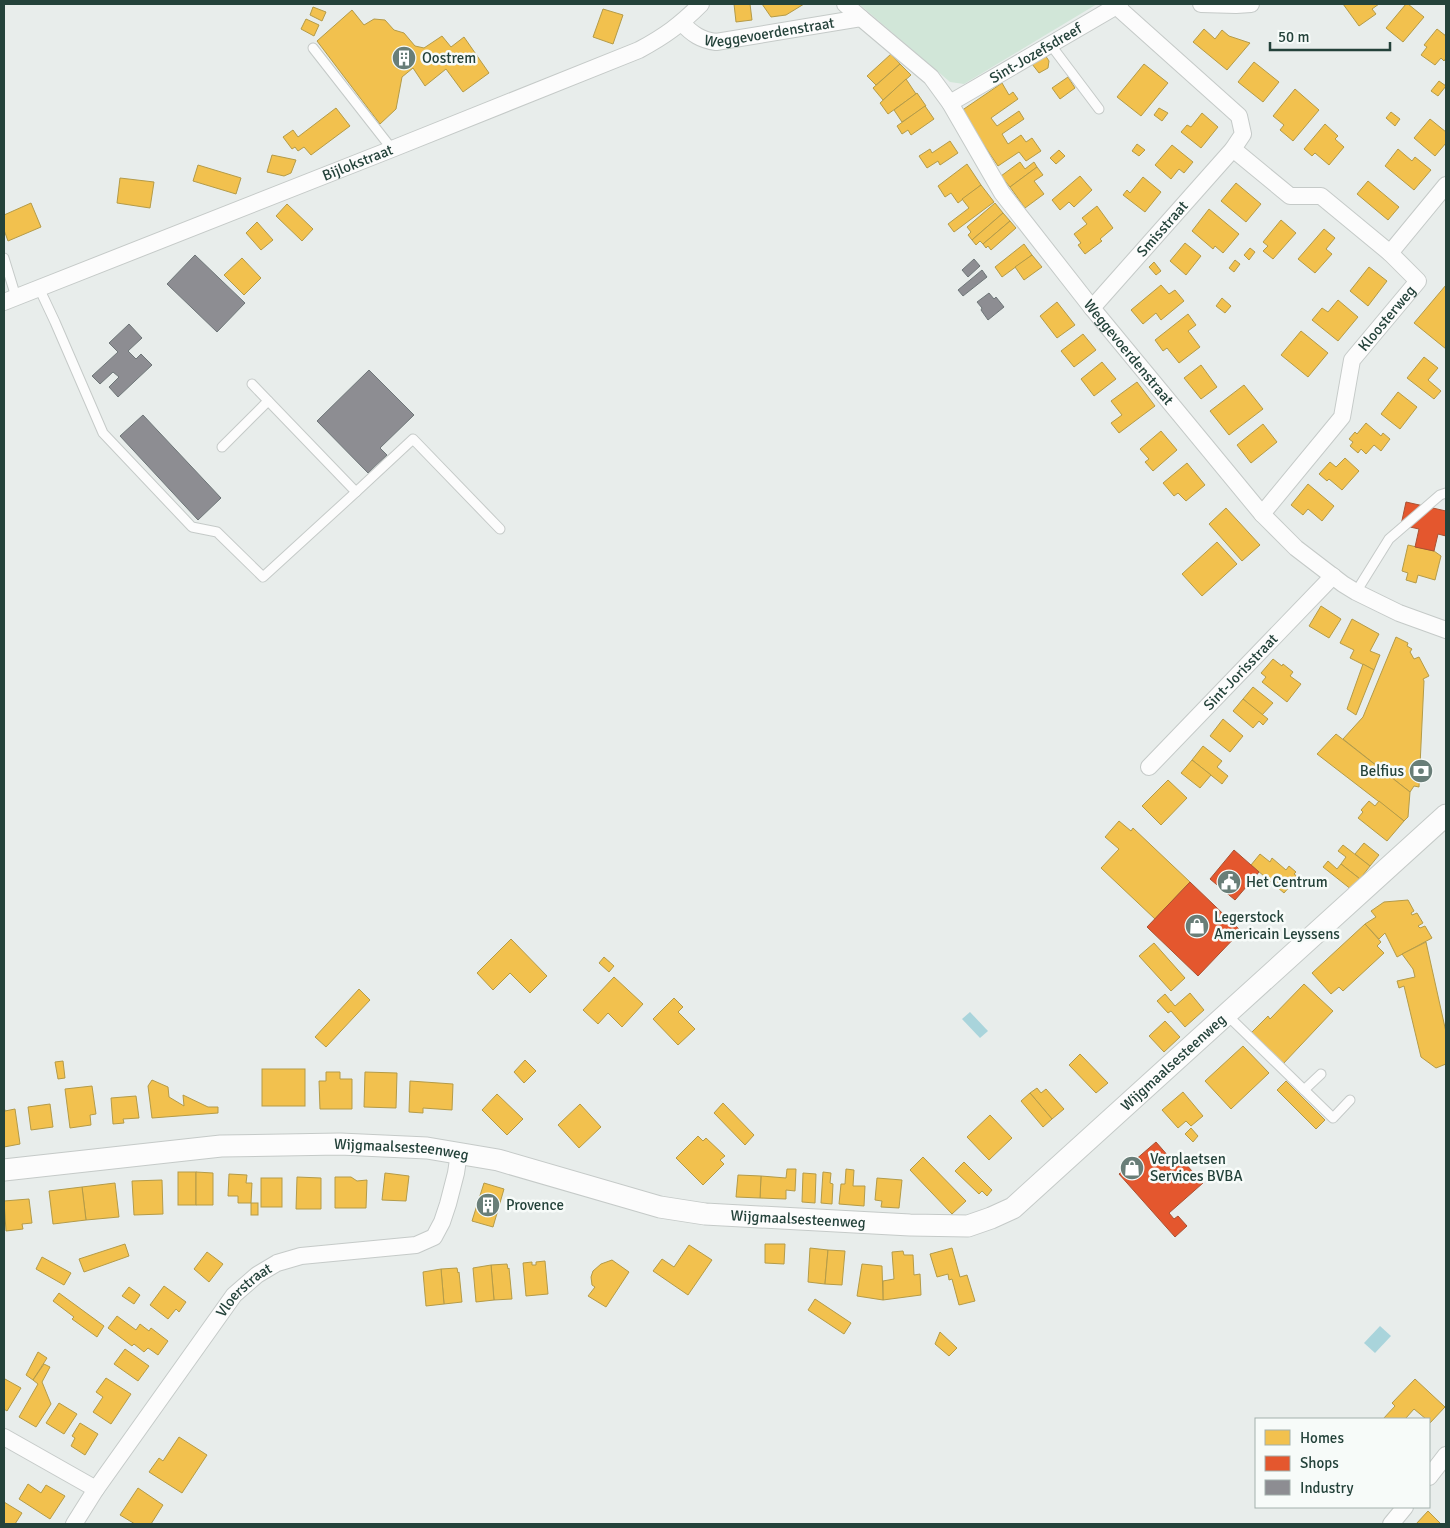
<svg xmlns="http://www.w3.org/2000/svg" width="1450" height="1528" font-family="Signika,sans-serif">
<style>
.green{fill:#d1e6d8}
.water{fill:#a9d4db}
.homes{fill:#f2c14e;stroke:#b49b48}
.shops{fill:#e4572e;stroke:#aa5132}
.industry{fill:#8d8d92;stroke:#6e7678}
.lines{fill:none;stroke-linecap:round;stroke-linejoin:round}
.service-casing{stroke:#c5cac8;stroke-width:11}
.minor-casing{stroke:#c5cac8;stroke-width:18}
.tertiary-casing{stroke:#c5cac8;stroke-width:23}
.service{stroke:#fcfcfc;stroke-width:9}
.minor{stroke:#fcfcfc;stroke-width:16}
.tertiary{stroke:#fcfcfc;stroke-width:21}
.labels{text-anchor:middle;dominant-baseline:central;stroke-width:5;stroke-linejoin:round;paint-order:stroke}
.street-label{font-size:15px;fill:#24423a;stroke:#f7fbf9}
.poi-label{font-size:15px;fill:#24423a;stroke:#f7fbf9;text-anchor:start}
</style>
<rect width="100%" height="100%" fill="#e8edeb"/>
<polygon class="green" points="859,4 1097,4 964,84 950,82"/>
<g class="water">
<polygon points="970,1012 988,1031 980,1038 962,1019"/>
<polygon points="1380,1326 1391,1336 1375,1353 1364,1343"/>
</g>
<g class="homes">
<polygon points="734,4 750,4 752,20 736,22"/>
<polygon points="762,4 804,4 786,15 771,17"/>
<polygon points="1343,4 1379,4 1372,9 1376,14 1359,26"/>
<polygon points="1406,4 1408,4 1424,17 1403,42 1386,28"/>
<polygon points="313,7 326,12 322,21 310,15"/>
<polygon points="603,9 623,15 613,44 593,37"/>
<polygon points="352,10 364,25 374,19 385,20 394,30 404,33 415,46 424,48 442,36 451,47 464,37 489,73 463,92 446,69 425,86 413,68 402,77 396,109 380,124 317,41"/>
<polygon points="306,19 319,25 314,36 301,29"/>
<polygon points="1204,29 1215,39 1222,30 1229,36 1250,43 1227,70 1193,42"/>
<polygon points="1437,29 1446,36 1446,58 1444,61 1441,58 1435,65 1421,55 1427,47 1424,45"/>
<polygon points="891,54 900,64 876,85 867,76"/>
<polygon points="1045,55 1049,61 1048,68 1039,73 1032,64"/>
<polygon points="1254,62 1279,82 1263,102 1238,82"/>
<polygon points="900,64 911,75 883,100 873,88"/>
<polygon points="1144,64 1168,83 1141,116 1117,97"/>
<polygon points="1068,77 1075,88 1060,99 1052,88"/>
<polygon points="906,79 916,94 888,114 880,103"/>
<polygon points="1439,81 1446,86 1438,96 1431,91"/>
<polygon points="1002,83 1009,95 1013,92 1018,99 991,118 997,126 1019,111 1024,119 1002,134 1008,144 1021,135 1026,142 1032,138 1041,151 1026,161 1019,152 998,166 961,111"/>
<polygon points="1295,89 1319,110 1293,141 1280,130 1284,125 1273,116"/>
<polygon points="917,93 926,106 902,122 894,110"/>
<polygon points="925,106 934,119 911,135 908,130 902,134 897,126"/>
<polygon points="336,108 350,126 311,155 304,147 298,151 295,147 292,149 283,137 293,130 298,137"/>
<polygon points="1159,108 1168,113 1162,121 1154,115"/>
<polygon points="1391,112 1400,119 1395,126 1386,118"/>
<polygon points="1202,113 1218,127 1201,148 1181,132 1187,125 1191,127"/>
<polygon points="1430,119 1446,132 1446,143 1435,156 1414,138"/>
<polygon points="1325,124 1338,136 1335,139 1344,147 1329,165 1315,153 1312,156 1304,149"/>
<polygon points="950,141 958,153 940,165 938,161 927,168 919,156 930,149 932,153"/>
<polygon points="1137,144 1145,150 1139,156 1132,151"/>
<polygon points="1172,145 1193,162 1184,173 1179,169 1171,179 1155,165"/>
<polygon points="1398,149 1412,161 1415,157 1431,170 1414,190 1385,166"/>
<polygon points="1059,150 1065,156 1056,164 1050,158"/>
<polygon points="272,155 296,160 291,173 284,176 267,172"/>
<polygon points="1020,162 1025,169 1034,162 1037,167 1010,187 1001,176"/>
<polygon points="967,164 981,185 958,203 951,193 945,197 938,186"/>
<polygon points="198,165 241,178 236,194 193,181"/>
<polygon points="1037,167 1043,175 1034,181 1044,194 1025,208 1010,187"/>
<polygon points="1080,176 1092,190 1074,207 1069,202 1060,210 1052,200"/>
<polygon points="1143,177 1161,192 1145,212 1123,195 1127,190 1130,193"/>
<polygon points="120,178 154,182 150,208 117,203"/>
<polygon points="1368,181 1399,207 1388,220 1357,194"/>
<polygon points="1236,183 1261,204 1246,222 1221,201"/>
<polygon points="981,185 994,202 954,232 948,224 969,208 962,199"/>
<polygon points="31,203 41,227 8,241 4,230 4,215"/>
<polygon points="995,203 1003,213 972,240 968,235 971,232 967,227"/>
<polygon points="287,204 313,229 302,241 276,216"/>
<polygon points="1097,206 1113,228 1100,239 1102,241 1085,254 1078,245 1081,243 1074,234 1087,224 1082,218"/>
<polygon points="1209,209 1239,234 1223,253 1215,246 1213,249 1192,231"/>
<polygon points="1003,213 1010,221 983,244 980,241 976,245 972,240"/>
<polygon points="1281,220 1296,233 1273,259 1263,251 1268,246 1263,242"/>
<polygon points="1010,221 1016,228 991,250 988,246 986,248 983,244"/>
<polygon points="257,222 273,240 261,250 246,233"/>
<polygon points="1324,229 1335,238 1326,249 1332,254 1315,273 1298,259"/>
<polygon points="1185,243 1201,256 1186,275 1170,261"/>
<polygon points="1024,244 1032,255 1002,277 995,267"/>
<polygon points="1250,248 1255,252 1249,260 1244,255"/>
<polygon points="1032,255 1042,267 1024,280 1015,267"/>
<polygon points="242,258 261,278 244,295 224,275"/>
<polygon points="1235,260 1240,264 1234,272 1229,268"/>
<polygon points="1154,262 1161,271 1156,275 1149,267"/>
<polygon points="1369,267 1387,281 1368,306 1350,291"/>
<polygon points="1161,285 1169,294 1175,290 1184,301 1161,320 1156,313 1143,324 1131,310"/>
<polygon points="1446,285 1446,349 1414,323"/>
<polygon points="1222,298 1231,306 1225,313 1216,306"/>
<polygon points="1338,300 1358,317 1338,341 1312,320 1322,308 1328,312"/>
<polygon points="1057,302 1075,325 1057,338 1040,316"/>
<polygon points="1188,314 1196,325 1188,331 1200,347 1179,363 1167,348 1163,351 1155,340"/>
<polygon points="1301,331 1328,353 1308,377 1281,355"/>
<polygon points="1083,334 1096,350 1074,367 1061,351"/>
<polygon points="1424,357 1438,368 1428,380 1441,391 1434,399 1407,378"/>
<polygon points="1102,362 1116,379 1094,396 1081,379"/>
<polygon points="1201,365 1217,387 1201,399 1184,378"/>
<polygon points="1137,382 1155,406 1119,433 1111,423 1122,415 1111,401"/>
<polygon points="1244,385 1263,409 1229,435 1210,411"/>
<polygon points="1398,392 1417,407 1400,429 1381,414"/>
<polygon points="1366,423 1381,436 1383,433 1390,439 1381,451 1374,445 1366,454 1361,449 1358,453 1350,446 1353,442 1349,439 1355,432 1357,434"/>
<polygon points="1263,424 1277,442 1251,463 1237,445"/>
<polygon points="1161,431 1177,450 1153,471 1145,462 1149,459 1140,449"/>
<polygon points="1345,458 1359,471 1342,490 1329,479 1327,481 1319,474 1330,462 1336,467"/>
<polygon points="1187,463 1205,485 1186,501 1178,493 1174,496 1163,483"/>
<polygon points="1308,484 1334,506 1322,521 1308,509 1303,515 1291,505"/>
<polygon points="1226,508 1260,545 1242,561 1209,524"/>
<polygon points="1217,542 1237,564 1202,596 1182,574"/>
<polygon points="1408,545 1434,551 1441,556 1435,580 1418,575 1416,583 1406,580 1408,573 1402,571"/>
<polygon points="1321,606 1341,619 1329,638 1309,626"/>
<polygon points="1352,619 1379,634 1370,651 1380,655 1374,670 1350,658 1354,650 1340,643"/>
<polygon points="1396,637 1408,643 1407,646 1412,649 1410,652 1414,659 1419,657 1429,676 1423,679 1424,681 1419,787 1414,786 1410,792 1343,739 1363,717"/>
<polygon points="1273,659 1282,666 1283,664 1293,672 1290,676 1301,684 1287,702 1262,682 1266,677 1261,673"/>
<polygon points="1363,664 1374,670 1356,715 1347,709"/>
<polygon points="1253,687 1273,703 1262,715 1243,699"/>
<polygon points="1243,699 1268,719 1263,725 1259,721 1253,728 1233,711"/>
<polygon points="1223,719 1243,736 1230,752 1210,736"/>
<polygon points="1336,734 1410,792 1408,817 1404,821 1317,754"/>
<polygon points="1203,746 1222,761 1217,767 1228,776 1222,784 1192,760"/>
<polygon points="1192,760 1211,775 1200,788 1181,773"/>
<polygon points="1168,780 1187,798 1161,825 1142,806"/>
<polygon points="1369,801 1375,806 1379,801 1404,821 1387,841 1358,818 1363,812 1361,810"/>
<polygon points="1119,821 1131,831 1133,828 1190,882 1155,919 1101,868 1119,849 1105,837"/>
<polygon points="1364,843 1379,855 1370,866 1355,854"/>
<polygon points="1343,845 1370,866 1360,879 1341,864 1346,857 1338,851"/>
<polygon points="1260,854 1270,862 1272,858 1286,870 1289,866 1296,872 1294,874 1298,877 1284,893 1251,865"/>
<polygon points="1328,861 1337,869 1341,864 1360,879 1352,890 1323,867"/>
<polygon points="1408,900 1414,911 1411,913 1412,915 1417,913 1423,923 1418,926 1420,928 1425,926 1432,938 1397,957 1385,933 1379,939 1365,924 1376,917 1371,911 1384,902"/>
<polygon points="1365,924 1381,942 1377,946 1384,953 1343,991 1339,987 1331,994 1312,973"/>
<polygon points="511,939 547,976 530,993 510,973 493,990 477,973"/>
<polygon points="1426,942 1446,1032 1446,1064 1436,1068 1421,1057 1404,986 1399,988 1397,981 1415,977 1413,969 1402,954"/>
<polygon points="1154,943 1185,978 1171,991 1139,956"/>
<polygon points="604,957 614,966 609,972 599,963"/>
<polygon points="614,977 643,1004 622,1027 608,1013 598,1024 583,1010"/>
<polygon points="1304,984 1333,1011 1283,1064 1251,1033 1268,1016 1270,1019"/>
<polygon points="359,989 370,1000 326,1047 315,1037"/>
<polygon points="1190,993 1204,1010 1185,1027 1171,1011 1168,1013 1157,1001 1165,994 1175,1006"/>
<polygon points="674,998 683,1007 678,1012 695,1029 678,1045 653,1019"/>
<polygon points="1165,1021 1180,1037 1164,1052 1149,1036"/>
<polygon points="1243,1046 1269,1073 1231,1109 1205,1081"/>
<polygon points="1080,1054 1108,1083 1096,1093 1069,1065"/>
<polygon points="525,1060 536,1071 524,1083 514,1072"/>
<polygon points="63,1061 65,1078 58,1079 55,1062"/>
<rect x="262" y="1069" width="43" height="37"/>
<polygon points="326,1072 340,1072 340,1079 352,1079 352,1109 320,1109 319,1081 326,1081"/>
<polygon points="365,1072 397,1073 396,1108 364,1107"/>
<polygon points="152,1080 168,1087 169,1097 184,1106 183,1095 208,1107 218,1107 218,1113 152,1118 148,1086"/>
<polygon points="410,1081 453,1084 452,1110 423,1108 423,1113 409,1112"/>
<polygon points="1286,1081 1325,1120 1316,1129 1277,1090"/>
<polygon points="92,1086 96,1114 90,1115 91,1125 70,1128 65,1089"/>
<polygon points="1037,1088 1041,1093 1046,1089 1064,1109 1052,1119 1030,1093"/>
<polygon points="1183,1092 1203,1116 1191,1126 1186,1121 1178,1128 1162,1110"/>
<polygon points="1030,1093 1052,1119 1043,1127 1021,1101"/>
<polygon points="497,1094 523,1119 507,1135 482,1110"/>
<polygon points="136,1096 139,1118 123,1119 124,1123 113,1124 111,1098"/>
<polygon points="723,1103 754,1135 745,1145 714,1113"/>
<polygon points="50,1104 53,1127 31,1130 28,1107"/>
<polygon points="580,1104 601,1127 579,1148 558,1125"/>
<polygon points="4,1106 5,1111 15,1109 20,1144 4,1147"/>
<polygon points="990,1115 1012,1138 989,1160 967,1137"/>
<polygon points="1191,1128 1198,1136 1193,1142 1185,1134"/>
<polygon points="698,1136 703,1141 706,1138 725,1156 720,1160 724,1164 703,1185 676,1158"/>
<polygon points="923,1157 966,1201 952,1214 910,1170"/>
<polygon points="964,1162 992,1190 987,1196 982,1191 979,1194 955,1171"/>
<polygon points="787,1169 796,1169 795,1191 786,1190 786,1199 760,1198 761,1176 786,1178"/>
<polygon points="846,1169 854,1170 853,1186 865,1186 864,1206 839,1204 841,1184 845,1184"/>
<rect x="178" y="1172" width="18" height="33"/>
<polygon points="196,1172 213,1173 213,1205 196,1205"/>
<polygon points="823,1172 831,1173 830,1183 833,1184 832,1204 821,1203"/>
<polygon points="385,1173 409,1176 406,1201 382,1200"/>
<polygon points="803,1173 816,1174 815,1203 802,1202"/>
<polygon points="229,1174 247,1175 246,1183 252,1183 251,1203 238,1203 238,1196 228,1196"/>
<polygon points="738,1175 761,1176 760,1198 736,1197"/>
<polygon points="297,1177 321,1178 321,1209 296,1209"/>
<polygon points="335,1177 351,1177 357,1181 367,1180 366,1208 335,1208"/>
<rect x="261" y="1178" width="21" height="29"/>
<polygon points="877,1178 902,1180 899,1208 881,1207 882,1201 875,1200"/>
<polygon points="162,1180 163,1214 134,1215 132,1181"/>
<polygon points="115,1183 119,1217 86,1220 82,1187"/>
<polygon points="484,1183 504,1189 493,1227 472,1221"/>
<polygon points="82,1187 86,1220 53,1224 49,1191"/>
<polygon points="29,1199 32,1223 22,1224 23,1229 6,1231 4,1201"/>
<rect x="251" y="1203" width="7" height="12"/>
<polygon points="125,1244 129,1256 84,1272 79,1259"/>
<polygon points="765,1244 785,1244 784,1264 765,1263"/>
<polygon points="689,1245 712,1260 688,1295 653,1271 662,1259 674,1267"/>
<polygon points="810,1248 828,1250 825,1284 808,1282"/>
<polygon points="952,1248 960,1277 967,1275 975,1301 959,1305 952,1279 949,1280 948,1274 937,1277 930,1254"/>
<polygon points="828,1250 845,1251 842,1285 825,1284"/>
<polygon points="903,1251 904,1255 913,1255 914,1275 920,1274 921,1295 883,1300 883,1281 894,1279 892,1252"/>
<polygon points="207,1252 223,1264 209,1282 194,1269"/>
<polygon points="42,1257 71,1273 64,1285 36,1269"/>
<polygon points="612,1260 629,1272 606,1307 588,1296 595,1287 592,1285 591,1277 593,1271 601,1264"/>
<polygon points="545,1261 548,1294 526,1296 523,1263 532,1262 532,1265 536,1265 536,1262"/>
<polygon points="507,1264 508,1269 509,1268 512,1299 494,1300 491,1265"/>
<polygon points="862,1264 882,1266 883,1300 857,1296"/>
<polygon points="491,1265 494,1300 476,1302 473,1268"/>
<polygon points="457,1268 458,1273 459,1272 462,1302 444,1304 441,1269"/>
<polygon points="441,1269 444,1304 426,1306 423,1272"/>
<polygon points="164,1286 186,1302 179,1312 176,1309 168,1319 150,1305"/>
<polygon points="129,1287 140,1295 134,1304 122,1296"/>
<polygon points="59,1293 104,1326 97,1337 72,1319 74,1317 53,1301"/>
<polygon points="815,1299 851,1323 844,1334 808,1310"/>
<polygon points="117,1316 136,1330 140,1324 149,1331 151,1328 168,1341 158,1355 148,1348 144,1352 134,1344 132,1346 108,1328"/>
<polygon points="940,1332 957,1348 949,1356 935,1344"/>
<polygon points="125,1349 149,1366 138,1381 114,1364"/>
<polygon points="38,1352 47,1358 33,1380 26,1375"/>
<polygon points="44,1364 50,1367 42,1382 51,1404 36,1427 19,1417 38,1384 33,1380"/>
<polygon points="106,1378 131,1394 111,1424 93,1412 103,1397 96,1392"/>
<polygon points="5,1379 21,1388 7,1411 4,1409 4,1382"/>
<polygon points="1415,1379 1445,1407 1430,1423 1429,1419 1426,1419 1414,1409 1406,1418 1408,1419 1383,1419 1395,1406 1392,1403"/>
<polygon points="59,1403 77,1414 64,1434 46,1423"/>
<polygon points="80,1423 98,1434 85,1455 71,1446 75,1438 72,1436"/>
<polygon points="179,1437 207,1455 182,1493 149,1472 159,1458 163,1461"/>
<polygon points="28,1484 41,1493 46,1485 65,1496 50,1519 19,1499"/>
<polygon points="138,1488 163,1505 151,1524 135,1524 120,1515"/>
<polygon points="4,1502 22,1513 15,1524 4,1524"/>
<polygon points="1428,1511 1441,1524 1416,1524"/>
</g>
<g class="shops">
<polygon points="1406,502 1446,511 1446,536 1438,534 1434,551 1415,547 1419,529 1401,525"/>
<polygon points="1234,850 1259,872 1235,900 1210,879"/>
<polygon points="1190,882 1241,931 1198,976 1147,927"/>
<polygon points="1156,1142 1176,1165 1182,1160 1203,1183 1169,1213 1174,1219 1178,1216 1187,1226 1175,1237 1119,1174"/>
</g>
<g class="industry">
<polygon points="195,255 245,303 217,332 167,284"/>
<polygon points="974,259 980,266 968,277 962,270"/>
<polygon points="982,270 987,277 963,296 958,290"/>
<polygon points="989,293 994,299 996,297 1004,307 988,320 981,310 982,308 977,302"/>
<polygon points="129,324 142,338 128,351 136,359 141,354 152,365 118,397 109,387 119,377 113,372 100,384 92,376 118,352 109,343"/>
<polygon points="369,370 414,415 380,448 387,455 368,473 317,421"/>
<polygon points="143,415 221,498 198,520 120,436"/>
</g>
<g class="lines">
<g class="service-casing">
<g id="service">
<polyline points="1050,44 1099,109"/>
<polyline points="313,48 392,149"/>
<polyline points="4,258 16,297"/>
<polyline points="39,288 55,322 103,433 192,527 217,532 263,577 356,492 252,384"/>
<polyline points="222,447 268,401"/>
<polyline points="356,492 413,439 500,529"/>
<polyline points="1356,592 1389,539 1440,495 1446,493"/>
<polyline points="1227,1015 1333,1118 1350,1100"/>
<polyline points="1304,1090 1321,1074"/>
</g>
</g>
<g class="minor-casing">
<g id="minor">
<polyline points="845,4 861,18"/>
<polyline points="1201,4 1236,5 1251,4"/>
<path id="s1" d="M682,23C692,34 701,40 716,42L861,18L931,77L950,103L1002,193L1092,308L1262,514L1296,548L1343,584L1356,592L1399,613L1446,630"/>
<path id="s2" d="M950,103L1120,4"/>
<polyline points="1233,149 1290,196 1321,196 1390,253"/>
<path id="s3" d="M4,302L392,149L639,50C665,36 680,25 701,4"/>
<path id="s4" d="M1092,308L1233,149L1243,134L1239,116L1115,5"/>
<path id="s5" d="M1262,514L1342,417L1352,360L1418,281L1390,253L1446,185"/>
<path id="s6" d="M1149,767L1333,576"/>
<polyline points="4,1437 96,1489"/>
<polyline points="1429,1477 1446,1455"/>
<path id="s7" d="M74,1524L96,1489L234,1295L257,1275L277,1263L301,1256L416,1245L434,1237L442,1222L448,1204L456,1173L459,1153"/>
<polyline points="1391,1524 1405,1507"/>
</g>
</g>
<g class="tertiary-casing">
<g id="tertiary">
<path id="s8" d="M4,1170L221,1146L340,1144L427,1148L498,1160L660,1207L705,1214L910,1225L968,1226L991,1218L1013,1208L1446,815"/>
</g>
</g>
<use href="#service" class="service"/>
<use href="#minor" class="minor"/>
<use href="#tertiary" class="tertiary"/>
</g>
<defs>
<g id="building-disc" transform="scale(1.25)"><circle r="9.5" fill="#697e78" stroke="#f7fbf9"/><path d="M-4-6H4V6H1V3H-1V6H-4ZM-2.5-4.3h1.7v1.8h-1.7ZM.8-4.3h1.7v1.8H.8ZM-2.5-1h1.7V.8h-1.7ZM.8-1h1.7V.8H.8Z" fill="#fff"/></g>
<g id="bank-disc" transform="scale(1.25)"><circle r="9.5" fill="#697e78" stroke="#f7fbf9"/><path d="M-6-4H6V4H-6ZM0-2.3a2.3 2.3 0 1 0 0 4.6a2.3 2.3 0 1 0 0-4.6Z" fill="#fff"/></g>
<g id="civic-disc" transform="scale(1.25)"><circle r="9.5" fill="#697e78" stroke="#f7fbf9"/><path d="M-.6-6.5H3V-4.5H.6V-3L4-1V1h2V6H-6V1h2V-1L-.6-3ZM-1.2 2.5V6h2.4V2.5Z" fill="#fff"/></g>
<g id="shop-disc" transform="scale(1.25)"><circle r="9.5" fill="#697e78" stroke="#f7fbf9"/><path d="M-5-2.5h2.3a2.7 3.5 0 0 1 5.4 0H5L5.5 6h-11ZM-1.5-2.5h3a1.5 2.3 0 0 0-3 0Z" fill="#fff"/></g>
</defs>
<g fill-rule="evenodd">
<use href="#building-disc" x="404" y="58"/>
<use href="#bank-disc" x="1421" y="771"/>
<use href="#civic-disc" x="1229" y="882"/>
<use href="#shop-disc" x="1197" y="926"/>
<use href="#shop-disc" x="1132" y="1168"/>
<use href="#building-disc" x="488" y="1205"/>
</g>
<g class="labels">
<g class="street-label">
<text stroke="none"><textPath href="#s1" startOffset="94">Weggevoerdenstraat</textPath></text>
<text stroke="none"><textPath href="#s2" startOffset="99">Sint-Jozefsdreef</textPath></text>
<text stroke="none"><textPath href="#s3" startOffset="380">Bijlokstraat</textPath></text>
<text stroke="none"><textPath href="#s4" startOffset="106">Smisstraat</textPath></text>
<text stroke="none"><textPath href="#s5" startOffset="238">Kloosterweg</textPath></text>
<text stroke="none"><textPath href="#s1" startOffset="618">Weggevoerdenstraat</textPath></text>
<text stroke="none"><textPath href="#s6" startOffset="132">Sint-Jorisstraat</textPath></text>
<text stroke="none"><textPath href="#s8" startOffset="1239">Wijgmaalsesteenweg</textPath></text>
<text stroke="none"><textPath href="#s8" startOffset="399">Wijgmaalsesteenweg</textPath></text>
<text stroke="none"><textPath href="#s8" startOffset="804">Wijgmaalsesteenweg</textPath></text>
<text stroke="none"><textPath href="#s7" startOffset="290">Vloerstraat</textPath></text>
</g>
<g class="poi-label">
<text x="422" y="58">Oostrem</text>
<text x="1404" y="771" text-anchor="end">Belfius</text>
<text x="1246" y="882">Het Centrum</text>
<text x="1214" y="917">Legerstock<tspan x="1214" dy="17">Americain Leyssens</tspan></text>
<text x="1150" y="1159">Verplaetsen<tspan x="1150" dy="17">Services BVBA</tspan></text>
<text x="506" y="1205">Provence</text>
</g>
</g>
<rect width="1450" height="1528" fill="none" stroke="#24423a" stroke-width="10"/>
<rect x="1255" y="1418" width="175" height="90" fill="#f7fbf9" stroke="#a3b1ad"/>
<rect x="1265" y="1430" width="25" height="15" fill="#f2c14e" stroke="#a3b1ad"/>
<text x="1300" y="1443" font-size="15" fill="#24423a">Homes</text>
<rect x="1265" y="1456" width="25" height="15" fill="#e4572e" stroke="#a3b1ad"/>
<text x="1300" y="1468" font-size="15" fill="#24423a">Shops</text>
<rect x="1265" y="1480" width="25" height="15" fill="#8d8d92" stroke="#a3b1ad"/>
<text x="1300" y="1493" font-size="15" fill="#24423a">Industry</text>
<path d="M1270 42v8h120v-8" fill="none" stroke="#24423a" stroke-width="2.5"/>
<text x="1278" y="42" font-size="15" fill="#24423a" stroke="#f7fbf9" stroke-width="4" paint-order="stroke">50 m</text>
</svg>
